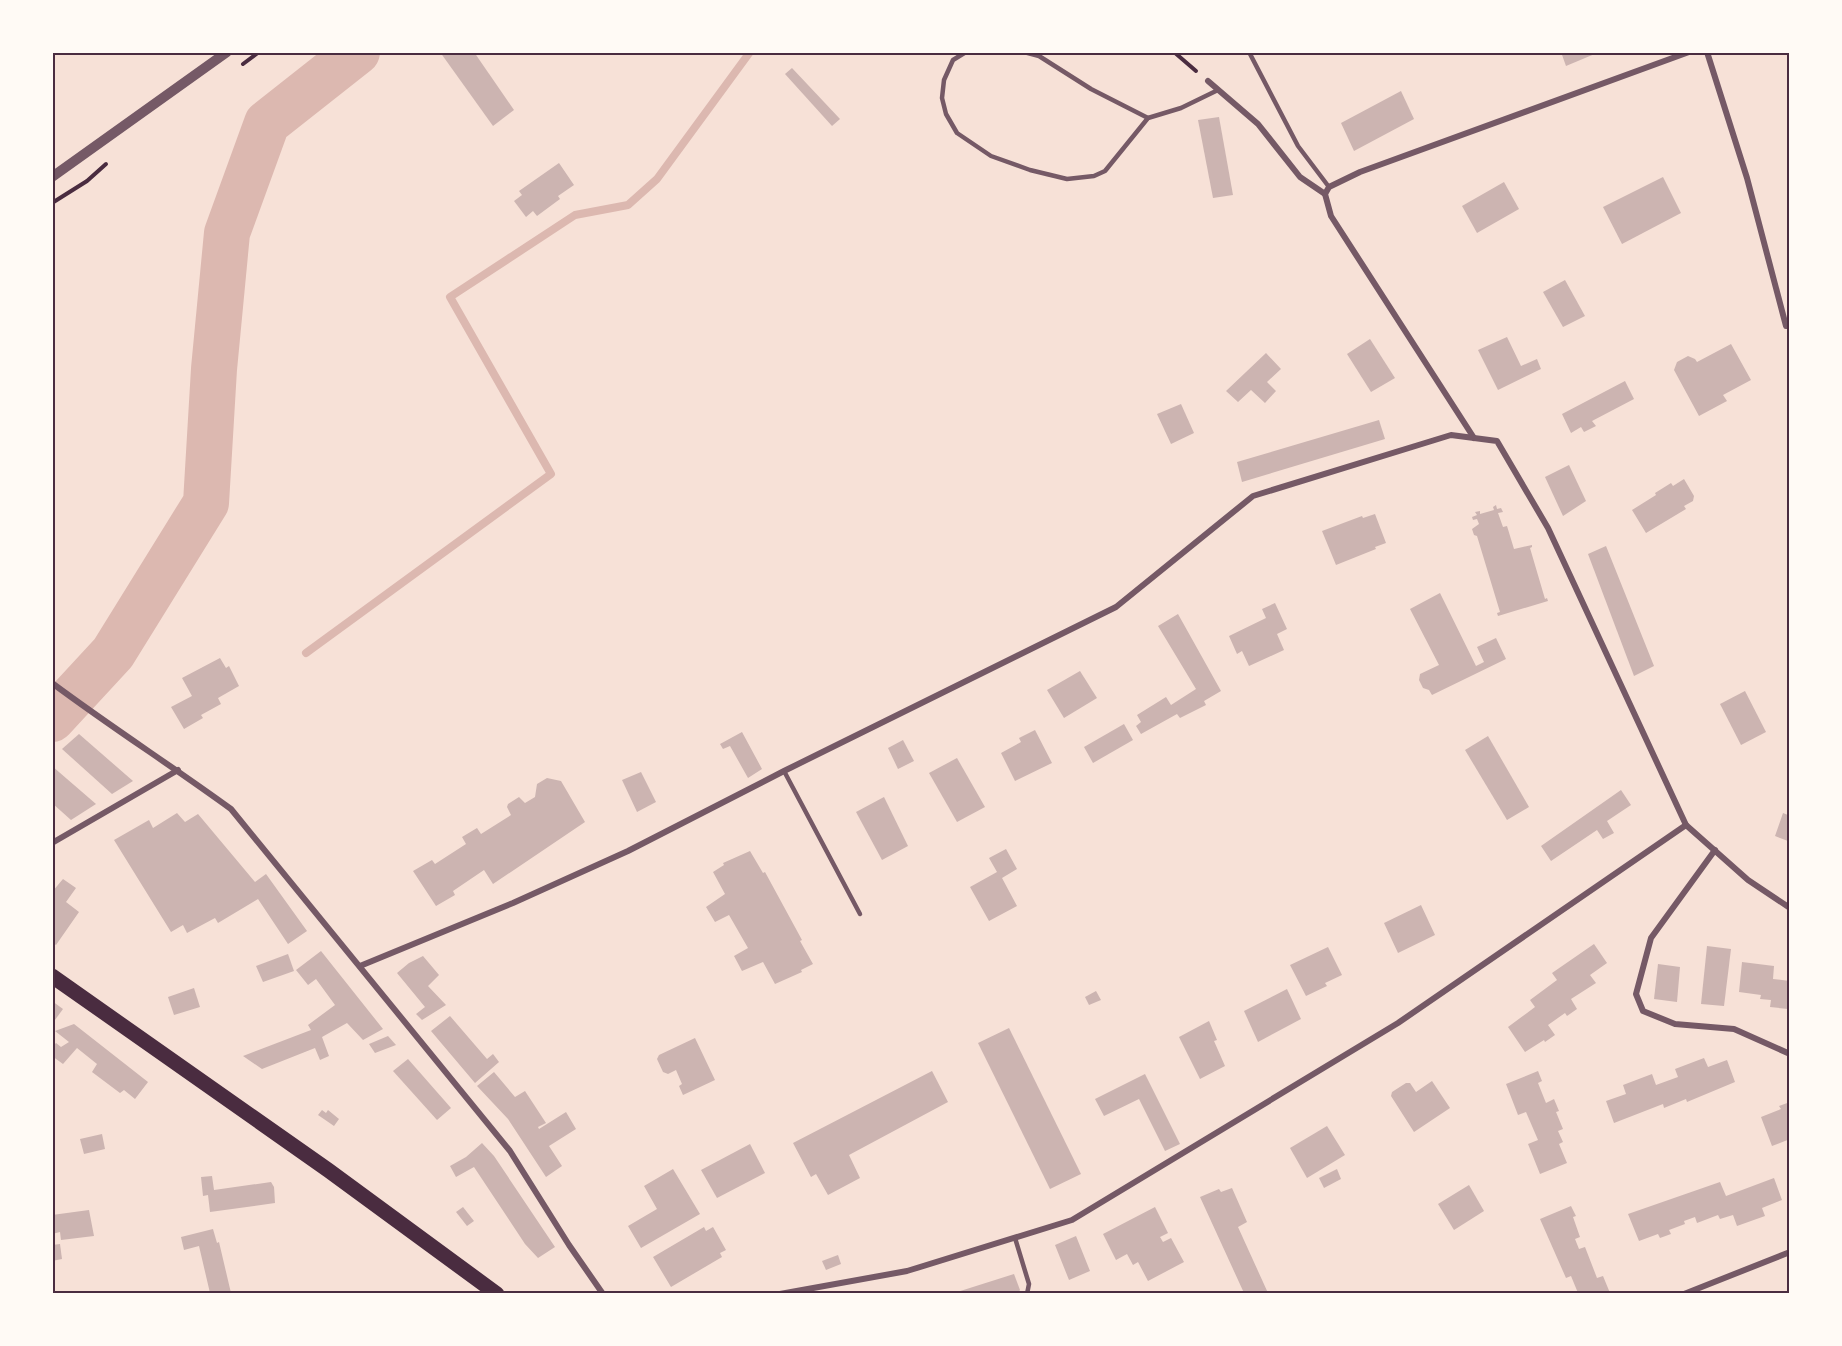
<svg xmlns="http://www.w3.org/2000/svg" width="1842" height="1346" font-family="'Varela Round',sans-serif">
<style>
.lines{fill:none;stroke-linecap:round;stroke-linejoin:round}
.stream{stroke:#dcb8b0;stroke-width:8}
.river{stroke:#dcb8b0;stroke-width:46}
.building{fill:#ccb4b1}
.path{stroke:#4a2c40;stroke-width:4}
.service{stroke:#755966;stroke-width:4.5}
.minor{stroke:#755966;stroke-width:6}
.tertiary{stroke:#755966;stroke-width:10}
.primary{stroke:#4a2c40;stroke-width:15}
.neatline{fill:none;stroke:#4a2c40;stroke-width:2}
</style>
<rect width="100%" height="100%" fill="#f7e1d7"/>
<g class="lines">
<polyline class="stream" points="306,653 551,474 450,297 575,215 628,205 657,179 750,52"/>
<polyline class="river" points="52,719 113,653 206,503 214,369 227,233 267,123 357,52"/>
</g>
<g class="building">
<polygon points="440,52 474,52 514,110 493,126"/>
<polygon points="1561,52 1597,52 1597,53 1566,66"/>
<polygon points="792,68 840,119 832,126 785,74"/>
<polygon points="1401,91 1414,119 1354,151 1341,123"/>
<polygon points="1219,117 1233,195 1213,198 1198,120"/>
<polygon points="559,163 574,185 558,196 560,199 537,216 533,211 526,217 514,201 522,195 519,191"/>
<polygon points="1663,177 1681,213 1622,244 1603,207"/>
<polygon points="1504,182 1519,209 1477,233 1462,206"/>
<polygon points="1565,280 1585,316 1563,327 1543,292"/>
<polygon points="1507,337 1521,366 1537,359 1541,369 1498,390 1478,350"/>
<polygon points="1370,339 1395,378 1371,392 1347,354"/>
<polygon points="1731,344 1751,380 1723,395 1727,401 1699,416 1674,370 1677,362 1688,356 1695,359 1697,362"/>
<polygon points="1266,353 1281,369 1267,382 1276,391 1265,403 1251,390 1238,402 1226,391"/>
<polygon points="1625,381 1634,399 1592,421 1596,426 1584,432 1581,427 1571,433 1562,414"/>
<polygon points="1181,404 1194,433 1171,444 1157,414"/>
<polygon points="1379,420 1385,439 1242,482 1237,462"/>
<polygon points="1569,465 1586,501 1563,516 1545,477"/>
<polygon points="1684,479 1694,496 1693,501 1684,506 1686,509 1646,533 1632,510 1656,495 1655,493 1671,483 1673,486"/>
<polygon points="1496,505 1497,509 1501,508 1503,512 1498,513 1503,527 1507,526 1514,549 1532,545 1532,547 1530,548 1545,599 1547,598 1548,601 1498,616 1497,613 1500,612 1477,536 1474,535 1472,529 1479,524 1477,519 1473,520 1472,517 1477,515 1475,512 1480,511 1480,514 1494,510 1493,507"/>
<polygon points="1375,514 1386,543 1375,547 1376,549 1336,565 1322,531 1362,516 1363,518"/>
<polygon points="1606,546 1654,666 1634,676 1588,554"/>
<polygon points="1440,593 1476,666 1484,662 1477,647 1496,638 1506,659 1432,695 1429,690 1423,688 1419,680 1420,674 1439,665 1410,609"/>
<polygon points="1275,603 1287,629 1277,634 1284,650 1249,666 1242,651 1237,654 1229,636 1266,618 1262,609"/>
<polygon points="1178,614 1221,691 1204,701 1206,705 1180,718 1177,714 1141,734 1136,726 1141,722 1137,715 1166,697 1171,705 1196,689 1158,626"/>
<polygon points="220,658 226,668 229,666 239,686 218,698 221,704 201,715 203,718 184,729 171,707 192,696 182,678"/>
<polygon points="1080,671 1097,698 1064,718 1047,690"/>
<polygon points="1745,691 1766,732 1741,745 1720,704"/>
<polygon points="1124,724 1133,740 1093,763 1084,747"/>
<polygon points="1035,730 1052,763 1015,781 1001,753 1021,742 1019,738"/>
<polygon points="742,732 762,769 748,778 730,746 723,749 720,744"/>
<polygon points="79,734 133,781 112,794 62,749"/>
<polygon points="1488,736 1529,807 1507,820 1465,750"/>
<polygon points="903,740 914,761 898,769 888,748"/>
<polygon points="957,758 985,807 957,822 929,773"/>
<polygon points="52,766 96,804 71,820 52,803"/>
<polygon points="641,772 656,802 637,812 622,780"/>
<polygon points="547,778 561,781 585,822 493,884 484,870 453,891 455,895 436,906 413,871 432,860 435,864 466,844 462,837 477,828 481,834 511,815 507,807 508,804 519,797 525,803 535,797 537,784"/>
<polygon points="1621,790 1631,805 1607,821 1614,833 1603,839 1597,830 1551,861 1541,846"/>
<polygon points="884,797 908,846 882,860 856,812"/>
<polygon points="1790,811 1790,837 1788,841 1775,836 1783,813 1788,815"/>
<polygon points="177,813 185,822 198,814 255,882 266,874 307,931 288,944 258,899 218,923 215,918 187,933 183,925 171,932 114,840 149,820 153,828"/>
<polygon points="1006,849 1017,869 1002,878 1017,906 989,921 970,887 997,872 989,858"/>
<polygon points="750,851 763,873 765,872 802,940 800,941 813,964 801,970 802,972 775,984 763,962 742,971 734,956 748,948 729,915 715,922 706,907 725,894 713,872 724,865 723,863"/>
<polygon points="63,879 76,888 66,902 79,912 56,945 52,942 52,892"/>
<polygon points="1421,905 1435,935 1398,953 1384,923"/>
<polygon points="1594,944 1607,963 1590,975 1596,983 1571,999 1577,1009 1567,1016 1565,1013 1548,1025 1555,1035 1545,1042 1544,1040 1525,1052 1508,1027 1535,1007 1530,1000 1557,980 1552,973"/>
<polygon points="1707,946 1731,949 1724,1006 1701,1004"/>
<polygon points="1328,947 1342,975 1325,983 1327,986 1306,996 1290,965"/>
<polygon points="321,951 383,1029 363,1040 347,1023 322,1037 329,1056 320,1060 315,1048 262,1069 243,1056 311,1030 308,1025 335,1005 316,979 308,985 296,970"/>
<polygon points="288,954 294,971 263,982 256,966"/>
<polygon points="423,956 439,975 428,986 446,1005 422,1020 416,1014 425,1007 397,973 409,963"/>
<polygon points="1742,962 1774,966 1773,979 1790,981 1790,1014 1787,1014 1788,1009 1770,1007 1771,1000 1760,999 1761,995 1739,992"/>
<polygon points="1658,964 1680,967 1677,1002 1654,999"/>
<polygon points="194,988 200,1007 174,1015 168,997"/>
<polygon points="1287,989 1301,1019 1258,1042 1244,1011"/>
<polygon points="1096,991 1101,1000 1089,1005 1085,997"/>
<polygon points="52,1001 63,1009 52,1024"/>
<polygon points="450,1016 487,1059 493,1054 499,1062 475,1083 431,1031"/>
<polygon points="1209,1021 1217,1040 1214,1041 1225,1066 1200,1079 1179,1037"/>
<polygon points="74,1024 148,1082 135,1099 124,1090 120,1093 92,1072 97,1064 77,1048 63,1064 52,1056 52,1047 56,1043 61,1047 69,1042 55,1031"/>
<polygon points="1009,1028 1081,1174 1050,1189 978,1043"/>
<polygon points="388,1036 396,1045 375,1053 369,1044"/>
<polygon points="695,1038 715,1080 683,1095 679,1086 682,1084 676,1070 668,1074 663,1072 657,1059 659,1055"/>
<polygon points="1704,1058 1708,1067 1727,1060 1735,1082 1687,1102 1686,1099 1664,1108 1663,1104 1614,1123 1606,1101 1626,1094 1623,1085 1652,1074 1656,1085 1678,1077 1675,1069"/>
<polygon points="408,1059 451,1108 437,1120 393,1071"/>
<polygon points="932,1071 948,1102 849,1155 860,1178 828,1195 816,1174 811,1177 793,1143"/>
<polygon points="1538,1071 1542,1081 1538,1083 1546,1103 1554,1099 1559,1111 1556,1112 1563,1129 1558,1131 1563,1142 1559,1144 1567,1163 1540,1174 1528,1144 1538,1140 1526,1112 1518,1115 1506,1084"/>
<polygon points="494,1072 515,1097 525,1091 546,1123 538,1127 539,1129 566,1112 576,1129 549,1146 562,1166 546,1177 508,1119 477,1086"/>
<polygon points="1145,1074 1180,1144 1165,1151 1139,1099 1104,1116 1095,1099"/>
<polygon points="1432,1081 1450,1108 1414,1132 1391,1096 1392,1092 1406,1083 1410,1083 1416,1092"/>
<polygon points="1790,1102 1790,1139 1772,1146 1761,1117 1781,1109 1779,1106"/>
<polygon points="322,1110 326,1113 328,1110 339,1119 334,1126 318,1115"/>
<polygon points="1327,1126 1345,1155 1307,1178 1290,1148"/>
<polygon points="102,1134 105,1149 84,1154 80,1139"/>
<polygon points="482,1143 494,1156 555,1247 538,1258 525,1244 474,1167 456,1177 450,1166 466,1157"/>
<polygon points="750,1144 765,1173 717,1198 701,1170"/>
<polygon points="673,1169 700,1214 641,1248 628,1226 657,1209 644,1186"/>
<polygon points="1337,1169 1341,1179 1324,1188 1319,1178"/>
<polygon points="212,1176 214,1190 271,1182 274,1187 275,1203 210,1212 208,1195 203,1196 201,1177"/>
<polygon points="1774,1178 1782,1200 1762,1208 1765,1216 1737,1226 1733,1215 1720,1219 1718,1215 1697,1223 1695,1217 1684,1221 1685,1224 1669,1230 1671,1234 1660,1238 1658,1234 1639,1241 1628,1214 1720,1182 1726,1196"/>
<polygon points="1469,1185 1484,1211 1454,1230 1438,1204"/>
<polygon points="1232,1188 1247,1222 1238,1227 1268,1293 1244,1293 1200,1197 1219,1189 1221,1192"/>
<polygon points="1571,1206 1576,1216 1573,1217 1580,1237 1575,1239 1579,1249 1585,1247 1597,1278 1603,1276 1610,1293 1578,1293 1571,1276 1566,1278 1540,1219"/>
<polygon points="463,1207 474,1221 467,1226 456,1212"/>
<polygon points="1155,1207 1168,1233 1160,1237 1163,1242 1171,1238 1184,1262 1148,1281 1138,1262 1133,1265 1127,1254 1116,1260 1103,1234"/>
<polygon points="89,1210 94,1236 61,1240 60,1232 52,1234 52,1215"/>
<polygon points="704,1227 706,1231 713,1227 726,1250 720,1253 722,1257 671,1287 653,1257"/>
<polygon points="213,1229 217,1243 219,1242 231,1293 210,1293 199,1246 184,1250 181,1237"/>
<polygon points="1076,1236 1090,1271 1069,1280 1055,1245"/>
<polygon points="60,1244 62,1259 52,1261 52,1245"/>
<polygon points="838,1255 841,1264 826,1270 822,1261"/>
<polygon points="1014,1274 1020,1290 1018,1293 954,1293"/>
</g>
<g class="lines">
<g class="path">
<polyline points="1174,52 1196,71"/>
<polyline points="243,64 259,52"/>
<polyline points="52,203 87,181 106,164"/>
</g>
<g class="service">
<polyline points="966,52 953,60 944,80 942,98 946,114 957,133 991,156 1030,170 1067,179 1094,176 1105,171 1148,118 1181,108 1218,90"/>
<polyline points="1024,52 1039,56 1091,89 1148,118"/>
<polyline points="1249,52 1298,146 1329,187"/>
<polyline points="784,771 860,914"/>
<polyline points="1015,1238 1029,1284 1027,1294"/>
</g>
<g class="minor">
<polyline points="1707,52 1747,178 1786,326"/>
<polyline points="1208,81 1258,124 1300,177 1325,194"/>
<polyline points="1474,438 1331,216 1325,194 1329,187 1360,172 1689,52"/>
<path d="M52,683C111,727 172,766 231,809L510,1151L569,1245L603,1294"/>
<polyline points="52,843 178,770"/>
<polyline points="1715,850 1651,938 1636,994 1643,1011 1675,1024 1734,1029 1790,1054"/>
<polyline points="360,966 513,903 628,851 784,771 1116,607 1253,496 1451,435 1497,441 1548,528 1686,825 1748,880 1790,908"/>
<polyline points="780,1294 907,1271 1072,1220 1398,1023 1686,825"/>
<polyline points="1684,1294 1790,1252"/>
</g>
<polyline class="tertiary" points="52,177 227,52"/>
<polyline class="primary" points="52,976 328,1170 497,1294"/>
</g>
<rect width="1842" height="1346" fill="none" stroke="#fffaf5" stroke-width="108"/>
<rect x="54" y="54" width="1734" height="1238" class="neatline"/>
</svg>
